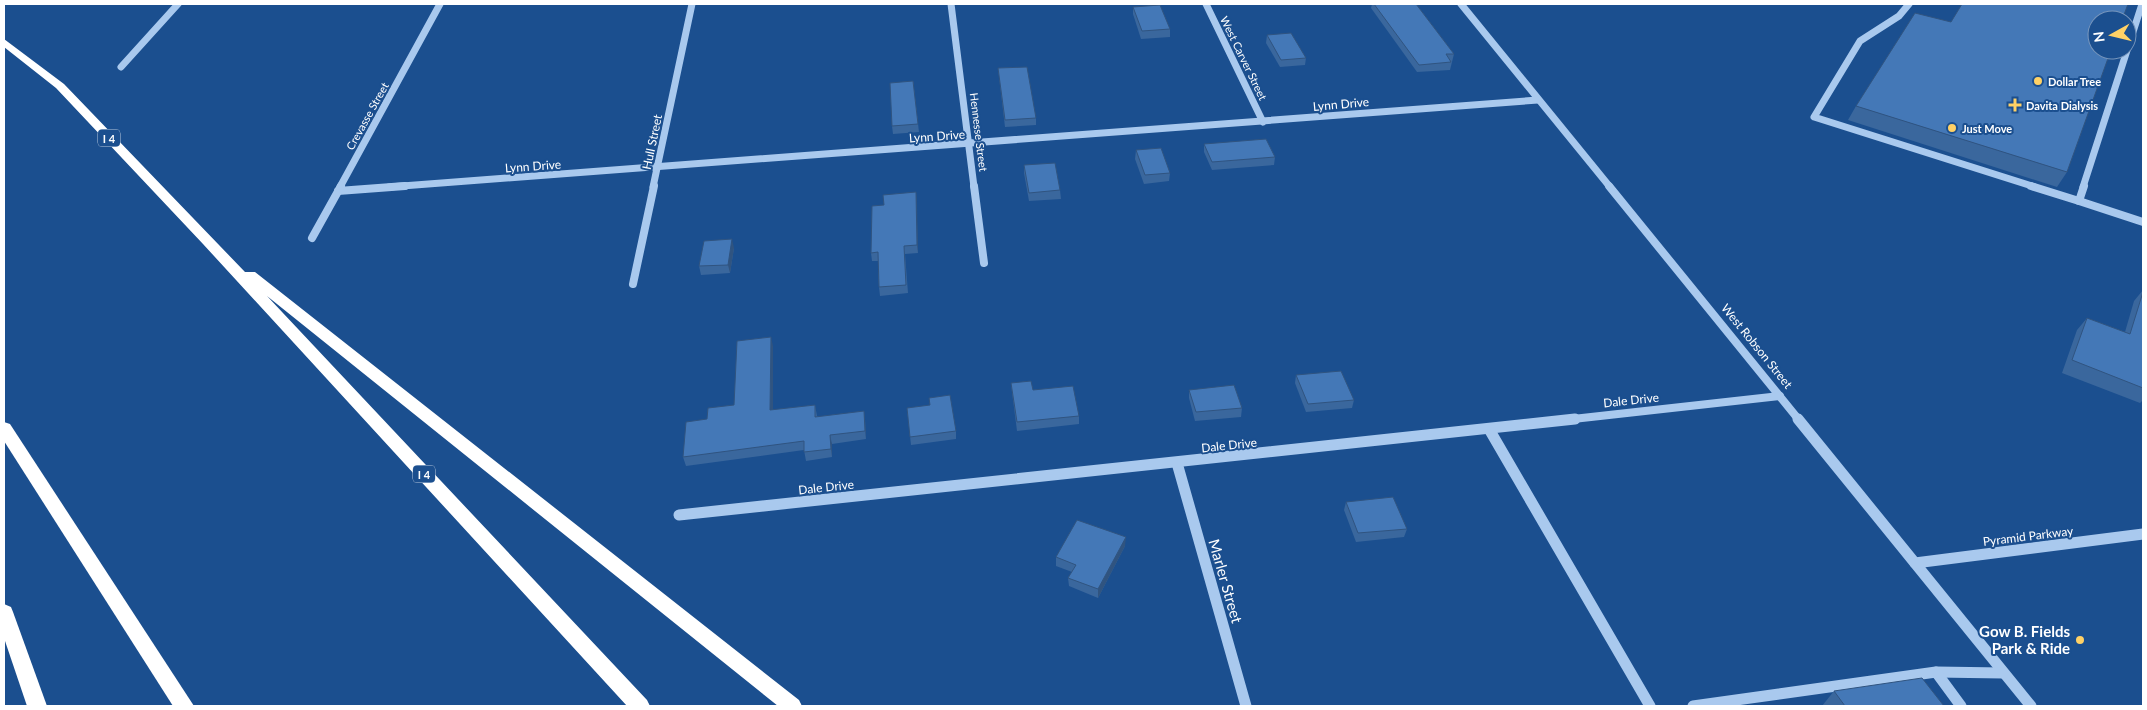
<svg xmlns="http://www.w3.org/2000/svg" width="2147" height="710" font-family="Lato,sans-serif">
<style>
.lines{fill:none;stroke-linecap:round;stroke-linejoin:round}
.minor-far2{stroke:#a9c9ee;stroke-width:7}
.minor-far1{stroke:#a9c9ee;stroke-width:8}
.minor{stroke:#a9c9ee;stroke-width:11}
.highway{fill:#fff;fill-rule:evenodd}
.wall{fill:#3a679d}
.shaded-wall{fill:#305480}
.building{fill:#4478b7;stroke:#305480}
.poi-dot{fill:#ffd166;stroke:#1b4f8f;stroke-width:2}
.labels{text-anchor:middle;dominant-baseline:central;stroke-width:4;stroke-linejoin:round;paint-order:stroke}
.far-street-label{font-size:11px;fill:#fff;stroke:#1b4f8f}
.far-poi-label{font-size:11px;font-weight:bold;fill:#fff;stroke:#1b4f8f;text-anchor:start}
.shield{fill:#1b4f8f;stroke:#bbcadd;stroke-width:1}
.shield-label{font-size:11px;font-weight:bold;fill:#fff}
.street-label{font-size:12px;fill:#fff;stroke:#1b4f8f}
.near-street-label{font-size:15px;fill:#fff;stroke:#1b4f8f}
.near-poi-label{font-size:15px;font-weight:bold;fill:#fff;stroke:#1b4f8f;text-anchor:end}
</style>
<rect width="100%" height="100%" fill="#1b4f8f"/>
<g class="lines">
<g class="minor-far2">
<polyline points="951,4 974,187"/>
<polyline points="1206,4 1263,122"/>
<polyline points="1461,4 1610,187"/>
<polyline points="1909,4 1899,16 1860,41 1814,117 2035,187"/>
<polyline points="121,67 178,4"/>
<polyline points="340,187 440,4"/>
<polyline points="389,187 1538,100"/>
<polyline points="653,187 692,4"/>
<polyline points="2083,187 2142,4"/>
</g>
<g class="minor-far1">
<polyline points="974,186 984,263"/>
<polyline points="1609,186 1799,420"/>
<polyline points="2031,186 2079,201"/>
<polyline points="2084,186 2079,201 2143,222"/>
<polyline points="338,191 405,186"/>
<polyline points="312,238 341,186"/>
<polyline points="633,284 654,186"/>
<polyline points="1564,420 1780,396"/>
</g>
<g class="minor">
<polyline points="1798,419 2031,706"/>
<polyline points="1489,429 1650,706"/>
<polyline points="1177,463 1246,706"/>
<polyline points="679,515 1575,419"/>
<polyline points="1915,563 2143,534"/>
<polyline points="1936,672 2003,673"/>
<polyline points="1693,706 1936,672 1961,706"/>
</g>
<g class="highway">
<polygon points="4,39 64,84 245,272 255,272 799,700 802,706 778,706 267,296 647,700 650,706 627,706 203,244 56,88 4,47"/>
<polygon points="4,422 10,424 194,706 173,706 4,441"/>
<polygon points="4,604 11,607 13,612 47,706 27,706 4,638"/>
</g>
</g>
<g class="wall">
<polygon points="1372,4 1416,4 1454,54 1450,70 1417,72 1371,8"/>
<polygon points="1133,7 1170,29 1170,37 1141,39 1133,14"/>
<polygon points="1267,35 1306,58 1305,65 1280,67 1266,43"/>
<polygon points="998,68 1036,118 1036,125 1005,127"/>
<polygon points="913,81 919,132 893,134 892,126"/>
<polygon points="1856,106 2067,172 2057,187 1848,120"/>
<polygon points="1204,144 1275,157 1274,165 1212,170 1204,152"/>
<polygon points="1136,150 1170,173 1169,181 1144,184 1135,159"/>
<polygon points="1024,165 1060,190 1061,199 1029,201 1024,173"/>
<polygon points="916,192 918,253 905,254 908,293 880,296 879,287 878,261 872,261 871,253 884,205"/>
<polygon points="734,248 730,273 701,275 699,266"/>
<polygon points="2143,290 2143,400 2140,403 2062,373 2077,330 2087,318 2125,332 2134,301"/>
<polygon points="773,346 773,410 815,405 817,416 865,419 866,439 832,444 832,457 806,461 804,450 686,466 683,457 707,419 734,405"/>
<polygon points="1296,375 1354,400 1352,408 1306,412 1295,383"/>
<polygon points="1011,383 1033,390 1079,416 1079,424 1017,431 1012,392"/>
<polygon points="1189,390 1242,408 1241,417 1195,421 1189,398"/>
<polygon points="907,408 956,431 956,439 911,445"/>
<polygon points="1346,502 1407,529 1404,537 1356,542 1344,510"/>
<polygon points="1125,546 1098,598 1069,586 1068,578 1072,572 1056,566 1056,557"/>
<polygon points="1834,691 1944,706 1822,706"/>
</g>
<g class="shaded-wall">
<polygon points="916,192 917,200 918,253 917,245"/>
<polygon points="732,239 734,248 730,273 728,265"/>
<polygon points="771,337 773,346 773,419 770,410"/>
<polygon points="864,411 865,419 866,439 865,431"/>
<polygon points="830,435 832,444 832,457 831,449"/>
<polygon points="1126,537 1125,546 1098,598 1098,589"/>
</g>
<g class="building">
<polygon points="1374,4 1416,4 1454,54 1446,54 1451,62 1419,65"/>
<polygon points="1962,4 2128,4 2122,20 2097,20 2097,50 2111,50 2067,172 1856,106 1915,13 1951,22"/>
<polygon points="1160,5 1170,29 1142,31 1133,7"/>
<polygon points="1291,33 1306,58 1281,60 1267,35"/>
<polygon points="1027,67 1036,118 1005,120 998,68"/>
<polygon points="913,81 918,124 892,126 890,83"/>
<polygon points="1266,139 1275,157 1212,162 1204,144"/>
<polygon points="1161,148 1170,173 1145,175 1136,150"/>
<polygon points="1055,163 1060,190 1029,193 1024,165"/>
<polygon points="916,192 917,245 904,246 906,285 879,287 878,252 871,253 872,206 884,205 883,195"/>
<polygon points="732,239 728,265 699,266 704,241"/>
<polygon points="2143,292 2143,388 2072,360 2087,318 2130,334"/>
<polygon points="771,337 770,410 815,405 815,417 864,411 865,431 830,435 831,449 804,452 804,441 683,457 686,422 707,419 708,408 734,405 737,341"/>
<polygon points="1341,371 1354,400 1308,404 1296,375"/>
<polygon points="1031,381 1033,390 1073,386 1079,416 1017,422 1011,383"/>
<polygon points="1234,385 1242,408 1196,412 1189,390"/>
<polygon points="950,395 956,431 910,437 907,408 930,405 929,398"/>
<polygon points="1393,497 1407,529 1358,533 1346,502"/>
<polygon points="1077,520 1126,537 1098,589 1068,578 1076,565 1056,557"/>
<polygon points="1922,678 1944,706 1845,706 1834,691"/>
</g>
<g class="poi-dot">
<circle cx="2038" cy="81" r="5"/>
<path d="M2012.5 97.5h5v5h5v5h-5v5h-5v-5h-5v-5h5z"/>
<circle cx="1952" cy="128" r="5"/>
<circle cx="2080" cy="640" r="5"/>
</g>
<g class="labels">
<g class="far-street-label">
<text transform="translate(1244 58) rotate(64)">West Carver Street</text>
<text transform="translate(367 116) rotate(-61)">Crevasse Street</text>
<text transform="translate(979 132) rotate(83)">Hennesse Street</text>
</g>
<g class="far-poi-label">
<text x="2048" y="81">Dollar Tree</text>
<text x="2026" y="105">Davita Dialysis</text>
<text x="1962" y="128">Just Move</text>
</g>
<g class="shield">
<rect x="98" y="129.5" width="22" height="17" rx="4"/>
<rect x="413" y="465.5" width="22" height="17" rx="4"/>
</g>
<g class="shield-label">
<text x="109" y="138">I 4</text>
<text x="424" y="474">I 4</text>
</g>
<g class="street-label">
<text transform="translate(1341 104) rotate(-5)">Lynn Drive</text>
<text transform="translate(937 136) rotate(-4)">Lynn Drive</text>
<text transform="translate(652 142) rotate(-78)">Hull Street</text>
<text transform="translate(533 166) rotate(-4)">Lynn Drive</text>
<text transform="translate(1757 346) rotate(51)">West Robson Street</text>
<text transform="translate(1631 400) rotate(-6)">Dale Drive</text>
<text transform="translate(1229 445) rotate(-6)">Dale Drive</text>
<text transform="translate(826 487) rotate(-6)">Dale Drive</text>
<text transform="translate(2028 536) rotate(-7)">Pyramid Parkway</text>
</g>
<g class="near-street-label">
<text transform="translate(1226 581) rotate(74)">Marler Street</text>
</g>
<g class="near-poi-label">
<text x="2070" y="631">Gow B. Fields<tspan x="2070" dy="17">Park &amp; Ride</tspan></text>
</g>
</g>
<rect width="2147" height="710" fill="none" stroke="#ffffff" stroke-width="10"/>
<g transform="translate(2112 35) rotate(262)"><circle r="24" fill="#1b4f8f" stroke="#7695bc"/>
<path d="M0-4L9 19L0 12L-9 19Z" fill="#ffd166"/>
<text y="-8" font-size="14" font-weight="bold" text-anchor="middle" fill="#ffffff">N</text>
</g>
</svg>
